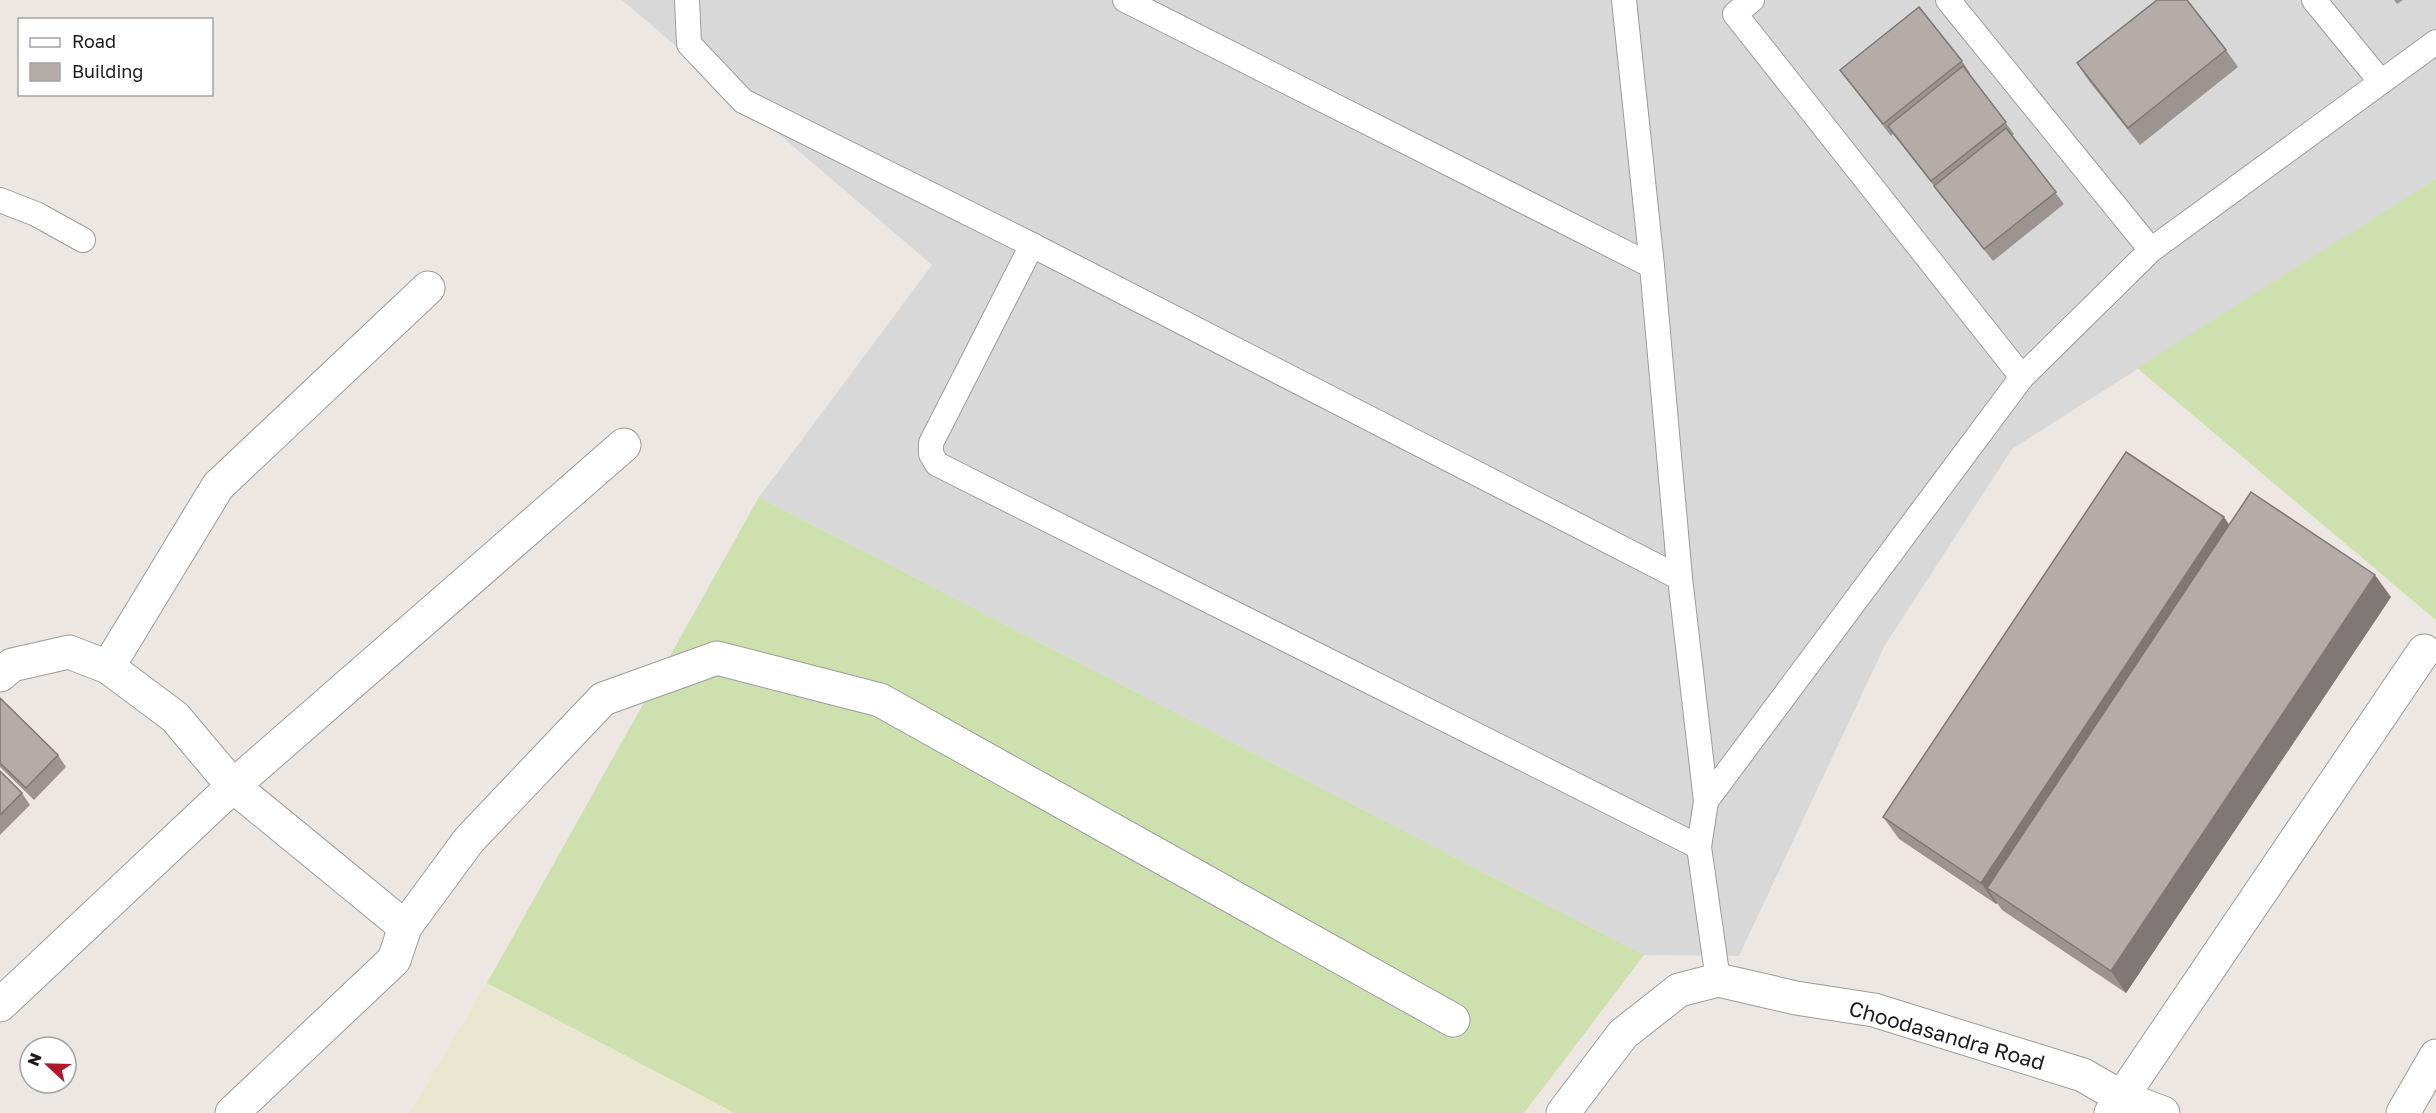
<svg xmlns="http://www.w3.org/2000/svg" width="2436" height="1113" font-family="'Golos Text',sans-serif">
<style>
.residential{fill:#d9d8d9}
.farmland{fill:#e9e7cf}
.grass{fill:#cde0ae}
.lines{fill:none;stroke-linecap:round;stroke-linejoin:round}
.service-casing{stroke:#9c9c9c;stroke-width:26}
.minor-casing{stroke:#9c9c9c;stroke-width:35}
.tertiary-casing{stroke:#9c9c9c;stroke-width:35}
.service{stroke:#fff;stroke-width:24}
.minor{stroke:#fff;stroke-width:33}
.tertiary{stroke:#fff;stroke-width:33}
.wall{fill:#9b9490}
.shaded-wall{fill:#7e7876}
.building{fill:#b4aca8;stroke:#7e7876;stroke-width:1.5}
.labels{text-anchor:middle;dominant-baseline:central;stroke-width:4.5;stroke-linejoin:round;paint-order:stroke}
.street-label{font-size:21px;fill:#1b1b1b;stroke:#fff}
</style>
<rect width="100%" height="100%" fill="#ece7e2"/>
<polygon class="residential" points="622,0 2436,0 2436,179 2012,449 1885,645 1739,956 1644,955 759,497 932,265"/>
<polygon class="farmland" points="487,983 735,1113 410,1113"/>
<g class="grass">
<polygon points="2436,179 2436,620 2137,368"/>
<polygon points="759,497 1644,955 1524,1113 735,1113 487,983"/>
</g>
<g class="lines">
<g class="service-casing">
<g id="service">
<polyline points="687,0 689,44 743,101 1032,245 1680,578"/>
<polyline points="1125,0 1652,266"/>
<polyline points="1624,0 1652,266 1680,578 1706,801 1699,847 1718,980"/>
<polyline points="1752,0 1735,14 2022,377"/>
<polyline points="1948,0 2151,250"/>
<polyline points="2314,0 2381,82"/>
<polyline points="0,200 36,214 83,240"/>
<polyline points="1032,245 931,443 931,454 937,464 1699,847"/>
<polyline points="1706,801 2022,377 2151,250 2436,42"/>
</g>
</g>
<g class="minor-casing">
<g id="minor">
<polyline points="108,667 218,486 428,288"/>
<polyline points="0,675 12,665 69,652 108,667 175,717 233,786 405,927"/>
<polyline points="0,1005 233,786 624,445"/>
<polyline points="232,1113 394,960 405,927 469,840 603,699 717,658 880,700 1453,1020"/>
<polyline points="2111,1113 2424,651"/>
<polyline points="2403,1113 2436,1056"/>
</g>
</g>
<g class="tertiary-casing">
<polyline id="tertiary" points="1563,1113 1623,1034 1679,990 1718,980 1796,998 1874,1010 2083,1075 2121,1097 2163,1113"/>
</g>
<use href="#service" class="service"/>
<use href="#minor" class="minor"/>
<use href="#tertiary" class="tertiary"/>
</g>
<g class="wall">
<polygon points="2394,0 2403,0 2397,4"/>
<polygon points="2226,50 2238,67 2140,145 2089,81 2077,63"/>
<polygon points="1962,61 1970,73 1969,74 2014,134 2012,136 2064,204 1993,261 1893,134 1891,136 1840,70"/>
<polygon points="2229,525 2391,597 2126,993 2002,910 1997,903 1996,904 1899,839 1883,817"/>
<polygon points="0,698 58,755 66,767 34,800 0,767"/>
<polygon points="0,771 22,793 30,805 0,835"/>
</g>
<g class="shaded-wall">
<polygon points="2224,517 2239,539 1987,888 1997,903 1996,904 1981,883"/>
<polygon points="2375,575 2391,597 2126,993 2111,971"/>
</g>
<g class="building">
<polygon points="2157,0 2187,0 2226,50 2128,128 2077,63"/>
<polygon points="1919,7 1962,61 1883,124 1840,70"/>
<polygon points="1963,66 2006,122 1931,181 1888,126"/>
<polygon points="2006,128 2056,192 1984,249 1934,186"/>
<polygon points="2126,452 2224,517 1981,883 1883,817"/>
<polygon points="2251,492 2375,575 2111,971 1987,888"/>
<polygon points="0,698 58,755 26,788 0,763"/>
<polygon points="0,771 22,793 0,815"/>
</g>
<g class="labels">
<g class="street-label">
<text transform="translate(1947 1035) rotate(16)">Choodasandra Road</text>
</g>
</g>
<rect x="18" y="18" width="195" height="78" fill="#ffffff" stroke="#a4a4a4" stroke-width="1.5"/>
<rect x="30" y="38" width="30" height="9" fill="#ffffff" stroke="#a4a4a4" stroke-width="1.5"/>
<text x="72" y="48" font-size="18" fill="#1b1b1b">Road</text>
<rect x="30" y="63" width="30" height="18" fill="#b4aca8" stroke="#a4a4a4" stroke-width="1.5"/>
<text x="72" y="78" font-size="18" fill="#1b1b1b">Building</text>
<g transform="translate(48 1065) rotate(292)"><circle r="28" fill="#ffffff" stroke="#a4a4a4" stroke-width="1.5"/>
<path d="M0-4.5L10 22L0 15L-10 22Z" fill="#af182b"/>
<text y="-9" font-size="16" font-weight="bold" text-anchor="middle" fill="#1b1b1b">N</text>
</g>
</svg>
